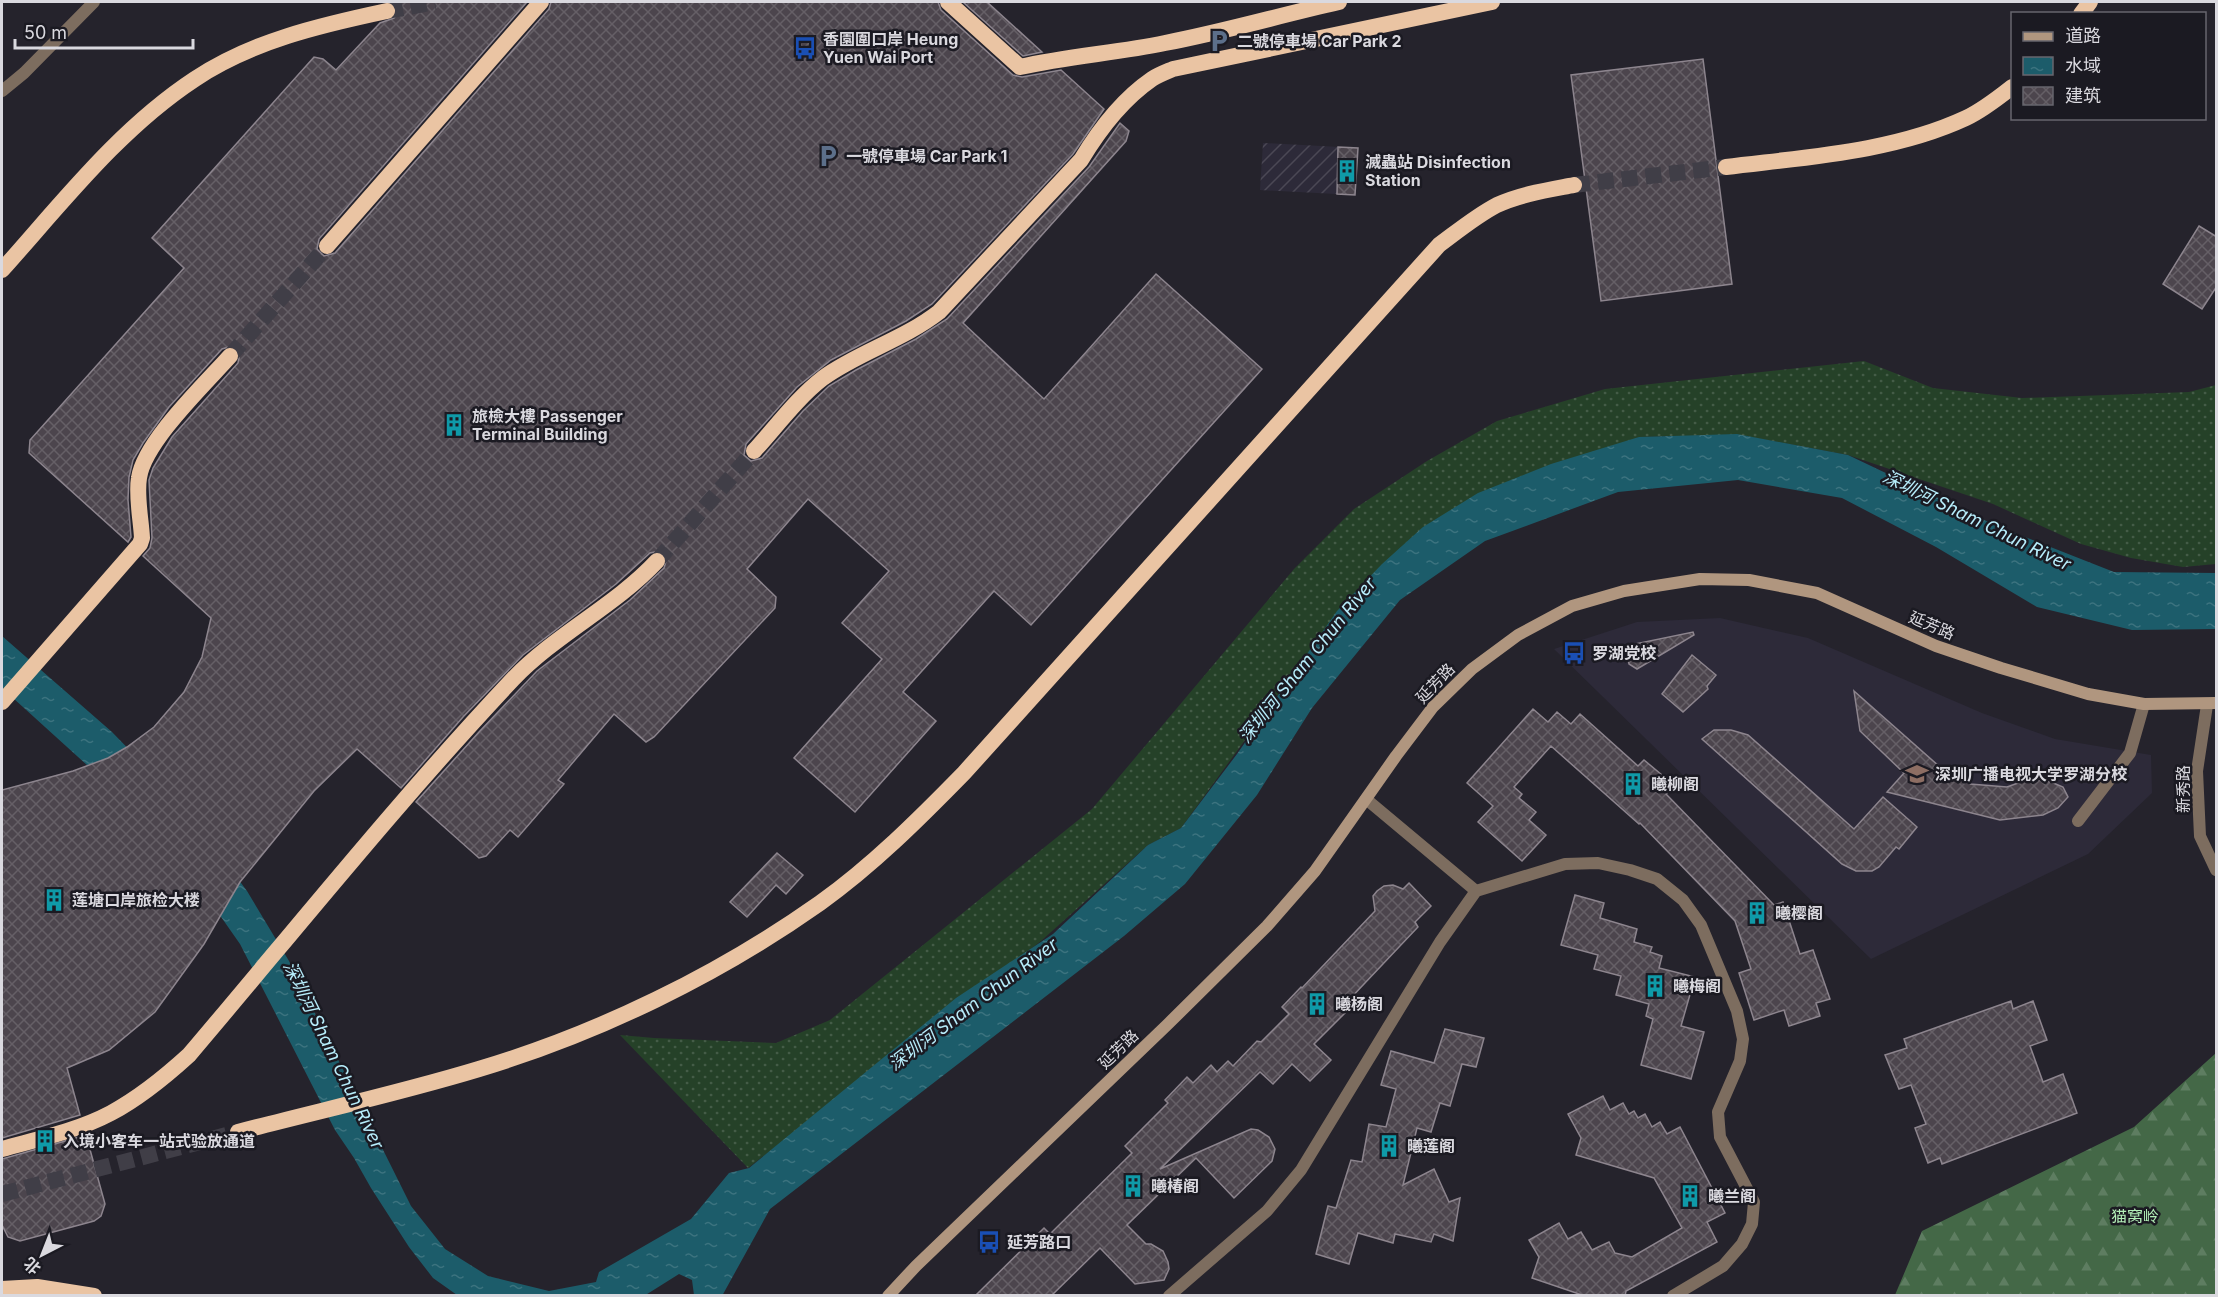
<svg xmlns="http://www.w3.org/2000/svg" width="2218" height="1297" font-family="Inter,'Noto Sans SC',sans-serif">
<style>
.built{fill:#2d2a39}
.industrial{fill:url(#industrial-furrows)}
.grass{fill:url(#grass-dots)}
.forest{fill:url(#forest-firs)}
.water{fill:url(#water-ripples)}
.building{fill:url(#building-cross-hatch);stroke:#8d858e;stroke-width:1.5}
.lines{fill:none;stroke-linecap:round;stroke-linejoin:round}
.trunk-tunnel{stroke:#403e47;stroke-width:16;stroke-dasharray:16 8;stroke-linecap:butt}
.minor{stroke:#7d6d5f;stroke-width:12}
.tertiary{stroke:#7d6d5f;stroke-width:12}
.secondary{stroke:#b0967f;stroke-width:12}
.trunk{stroke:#eac4a3;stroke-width:16}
.labels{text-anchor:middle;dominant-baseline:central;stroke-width:5;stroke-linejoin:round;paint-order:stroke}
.poi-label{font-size:16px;font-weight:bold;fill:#dad9df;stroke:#1b1a22;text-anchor:start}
.street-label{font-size:16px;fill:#dad9df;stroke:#1b1a22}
.park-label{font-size:16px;fill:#b4efb8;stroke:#1b1a22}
.water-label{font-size:18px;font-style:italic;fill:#b7edfb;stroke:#1b1a22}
</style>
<defs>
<pattern id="industrial-furrows" width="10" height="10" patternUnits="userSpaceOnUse" patternTransform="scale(1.5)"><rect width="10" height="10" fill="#2d2a39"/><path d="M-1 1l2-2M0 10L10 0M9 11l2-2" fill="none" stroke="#4b4855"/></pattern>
<pattern id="grass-dots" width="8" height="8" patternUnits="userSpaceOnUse" patternTransform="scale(1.5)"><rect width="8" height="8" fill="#254128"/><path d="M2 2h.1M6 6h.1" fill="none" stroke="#445c47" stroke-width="1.8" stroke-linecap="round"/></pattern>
<pattern id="forest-firs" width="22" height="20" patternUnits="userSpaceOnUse" patternTransform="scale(1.5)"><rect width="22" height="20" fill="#446847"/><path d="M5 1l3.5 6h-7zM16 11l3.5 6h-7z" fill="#5e7d61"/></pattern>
<pattern id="water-ripples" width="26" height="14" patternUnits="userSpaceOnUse" patternTransform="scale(1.5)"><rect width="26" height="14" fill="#1c5c6a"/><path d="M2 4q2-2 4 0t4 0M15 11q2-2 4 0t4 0" fill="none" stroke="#3c737f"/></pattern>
<pattern id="building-cross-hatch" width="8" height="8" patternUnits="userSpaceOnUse" patternTransform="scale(1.5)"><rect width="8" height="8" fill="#4c454d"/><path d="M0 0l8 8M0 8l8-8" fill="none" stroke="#655f66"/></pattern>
</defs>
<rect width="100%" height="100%" fill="#25232c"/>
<polygon class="built" points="1720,618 1808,638 1982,713 2055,739 2151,755 2152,793 2088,854 1871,959 1554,649 1637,622"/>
<polygon class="industrial" points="1263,143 1358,148 1355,195 1260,190"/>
<polygon class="grass" points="1864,361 1933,388 2022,398 2189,392 2216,385 2216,564 2183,567 2131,558 2081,544 1993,504 1848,455 1740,435 1639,437 1344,604 1181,828 1148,845 1041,941 748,1168 620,1035 654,1038 776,1043 830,1020 1092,809 1294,569 1354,509 1427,461 1497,421 1605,389"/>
<polygon class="forest" points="2216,1053 2216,1295 1895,1295 1922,1231 2134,1127"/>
<polygon class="water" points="1737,434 1848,455 1997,526 2114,572 2216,573 2216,629 2132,630 2037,607 1936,547 1842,498 1738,480 1618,492 1485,541 1400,600 1312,708 1257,795 1185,884 1124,936 770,1209 722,1296 694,1295 692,1280 679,1274 644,1296 457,1295 433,1278 409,1247 371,1188 354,1158 335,1130 240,944 191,874 88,766 2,688 2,636 112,732 183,805 247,891 289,961 411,1206 445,1249 488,1276 549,1291 596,1282 599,1272 691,1219 729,1173 749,1168 956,998 1053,934 1148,845 1181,828 1237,754 1337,611 1382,564 1423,527 1478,493 1551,464 1639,437"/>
<g class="building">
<polygon points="400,2 527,2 319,239 317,249 324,256 335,253 549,9 551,2 938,2 941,10 1013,75 1022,77 1061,70 1104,109 1073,154 932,304 906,321 831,360 797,387 746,444 744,455 751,461 762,458 803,411 829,386 856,370 916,339 947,319 1089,167 1120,123 1129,131 1126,141 963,323 1044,399 1156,274 1262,369 1031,625 994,591 903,692 936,721 855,812 794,758 882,659 842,623 889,571 808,499 747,569 776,597 775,608 654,737 646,742 614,714 558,780 564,784 518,837 510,830 486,856 479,858 416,802 479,732 537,671 630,600 664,568 667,558 659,551 650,553 616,584 523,655 463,717 401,788 357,749 314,791 240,882 204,944 155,1012 109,1050 67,1068 80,1115 2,1138 2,790 73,771 108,758 127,747 154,727 184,692 202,657 211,618 143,556 150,548 152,538 149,480 153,468 172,437 238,363 240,352 232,346 222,349 169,407 143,443 133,460 129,477 128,500 131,537 128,542 29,453 30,440 184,268 152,238 314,57 323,59 336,70 380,23 394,18 397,14 396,6"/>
<polygon points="963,2 987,2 1042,52 1023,56"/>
<polygon points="1703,59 1732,284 1601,301 1571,75"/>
<polygon points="1338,147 1358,148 1355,195 1337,194"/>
<polygon points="2199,226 2217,237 2217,286 2202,309 2163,284"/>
<polygon points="1693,632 1694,635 1637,669 1629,664 1625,646"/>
<polygon points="1692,655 1716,675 1707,686 1708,689 1683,712 1662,694"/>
<polygon points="1854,691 1949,775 1970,784 2007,787 2021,782 2037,780 2051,782 2063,787 2068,797 2058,808 2043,815 2000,820 1887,792 1904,773 1860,731"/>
<polygon points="1533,709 1548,722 1557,712 1571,724 1580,714 1638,766 1644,760 1674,785 1666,794 1774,905 1783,902 1800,954 1813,950 1830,999 1816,1003 1820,1016 1789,1026 1784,1010 1754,1020 1739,973 1751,969 1735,921 1640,823 1639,824 1551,746 1514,787 1522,794 1519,798 1536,812 1529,820 1546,835 1522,861 1478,822 1493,806 1467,783"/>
<polygon points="1714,730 1731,730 1748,735 1854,829 1883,797 1917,827 1899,849 1896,847 1879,867 1872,871 1856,871 1842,864 1702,739"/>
<polygon points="777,853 803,875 786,894 776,885 747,917 730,902"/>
<polygon points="1409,883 1431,906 1415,922 1418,927 1347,1002 1352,1006 1314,1044 1331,1060 1310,1081 1292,1064 1273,1084 1260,1072 1160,1169 1251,1129 1258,1130 1269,1137 1275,1149 1272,1161 1234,1198 1196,1158 1127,1225 1146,1244 1151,1244 1163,1251 1168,1262 1169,1269 1164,1280 1135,1284 1100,1248 1051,1296 975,1296 1044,1228 1050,1234 1132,1153 1125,1146 1168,1103 1165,1100 1187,1077 1193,1083 1211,1065 1217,1072 1228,1061 1233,1066 1257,1041 1261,1042 1289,1014 1282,1007 1301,987 1302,988 1375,911 1373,896 1377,891 1384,886 1393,885 1403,889"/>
<polygon points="1575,895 1604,903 1600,918 1637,929 1634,942 1652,947 1650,952 1662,956 1659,968 1695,977 1681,1026 1704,1032 1691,1079 1641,1065 1653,1019 1646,1016 1649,1004 1616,995 1621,976 1594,969 1598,955 1561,945"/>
<polygon points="2011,1001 2013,1009 2033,1001 2047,1040 2030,1046 2043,1082 2063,1074 2077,1113 1942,1164 1940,1158 1928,1163 1915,1128 1926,1124 1911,1085 1899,1089 1885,1055 1907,1048 1904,1039"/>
<polygon points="1445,1029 1484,1038 1476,1067 1462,1064 1450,1106 1440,1103 1431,1132 1417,1128 1403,1185 1434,1169 1449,1202 1460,1198 1453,1241 1434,1234 1431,1242 1395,1234 1393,1243 1358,1233 1349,1264 1316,1254 1328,1206 1336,1208 1351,1160 1362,1162 1369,1124 1386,1127 1396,1089 1381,1085 1391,1051 1434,1063"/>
<polygon points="1603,1096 1610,1110 1623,1103 1629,1114 1634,1111 1638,1118 1645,1114 1652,1127 1660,1122 1667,1134 1680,1127 1725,1213 1707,1222 1717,1242 1626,1291 1625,1296 1585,1296 1532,1278 1539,1257 1529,1240 1559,1223 1568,1239 1581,1232 1592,1250 1609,1242 1615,1253 1632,1257 1682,1228 1654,1178 1576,1155 1581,1138 1568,1114"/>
<polygon points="86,1135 105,1204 101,1216 94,1221 20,1241 8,1237 2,1225 2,1159"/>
</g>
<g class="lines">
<g class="trunk-tunnel">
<polyline points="387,11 435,2"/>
<polyline points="1574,185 1726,167"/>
<polyline points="230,356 327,246"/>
<polyline points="657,561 754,451"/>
<polyline points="2,1194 238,1132"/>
</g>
<g class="minor">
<polyline points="2207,705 2197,771 2200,836 2216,870"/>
<polyline points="1366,799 1476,891"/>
<polyline points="2078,821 2130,753 2144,704"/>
<polyline points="1169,1296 1267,1211 1301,1170 1440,942 1476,891 1565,864 1598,863 1630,870 1657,879 1683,900 1701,925 1737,1011 1743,1039 1740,1061 1718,1112 1720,1137 1754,1202 1752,1224 1742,1244 1723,1266 1673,1296"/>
</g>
<polyline class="tertiary" points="2,91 24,73 94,2"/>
<polyline class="secondary" points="888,1296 916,1266 1168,1024 1267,926 1315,871 1396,756 1433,707 1472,669 1518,635 1572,606 1624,591 1700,579 1749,580 1817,593 1936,646 2001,668 2088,694 2144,704 2216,703"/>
<g class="trunk">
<path d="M948,2L1020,67C1068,56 1117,53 1165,43C1223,32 1281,15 1339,2"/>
<polyline points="2081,14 2090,2"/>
<path d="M1726,167C1806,157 1893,152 1966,118C1983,110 1998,98 2012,87"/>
<polyline points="327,246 541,2"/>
<path d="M2,270C62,203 119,129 195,79C252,41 321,25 387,11"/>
<path d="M754,451C776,427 797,398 823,378C859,352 903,340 939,312L1081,160C1099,130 1123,99 1152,79C1158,75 1166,72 1173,69L1492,2"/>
<path d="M2,702L140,544L142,538C141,519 136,496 139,478C144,442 205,384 230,356"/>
<path d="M238,1132C318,1111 400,1093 479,1069C599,1033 718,975 820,903C873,865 919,819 964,773L1439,245C1458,231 1476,216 1497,205C1521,194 1548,190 1574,185"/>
<path d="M2,1149C38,1139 77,1131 111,1113C139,1098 166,1076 189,1055C296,929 400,799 513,679C556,634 615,606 657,561"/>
<polyline points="2,1289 37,1287 94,1296"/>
</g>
</g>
<defs>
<g id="parking-bare" transform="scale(1.8)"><path d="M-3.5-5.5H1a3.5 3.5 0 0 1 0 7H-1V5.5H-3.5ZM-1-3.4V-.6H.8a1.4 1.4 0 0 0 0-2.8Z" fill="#5c6f8a" stroke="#1b1a22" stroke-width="2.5" paint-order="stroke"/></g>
<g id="bus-bare" transform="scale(1.8)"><path d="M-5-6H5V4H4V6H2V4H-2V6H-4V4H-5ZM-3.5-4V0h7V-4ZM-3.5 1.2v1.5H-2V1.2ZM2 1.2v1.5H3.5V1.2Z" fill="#1a4fb4" stroke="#1b1a22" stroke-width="2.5" paint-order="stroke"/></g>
<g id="building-bare" transform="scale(1.8)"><path d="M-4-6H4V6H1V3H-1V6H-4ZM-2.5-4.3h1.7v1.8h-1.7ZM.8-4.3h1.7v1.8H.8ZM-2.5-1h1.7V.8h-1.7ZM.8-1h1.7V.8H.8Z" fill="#0f9aa8" stroke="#1b1a22" stroke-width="2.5" paint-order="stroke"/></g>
<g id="school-bare" transform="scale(1.8)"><path d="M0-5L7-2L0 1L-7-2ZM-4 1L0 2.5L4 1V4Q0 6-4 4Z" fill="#8d6e63" stroke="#1b1a22" stroke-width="2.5" paint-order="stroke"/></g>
</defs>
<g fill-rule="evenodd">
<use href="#parking-bare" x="1219" y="41"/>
<use href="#bus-bare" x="805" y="48"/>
<use href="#parking-bare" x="828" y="156"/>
<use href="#building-bare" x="1347" y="171"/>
<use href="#building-bare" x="454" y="425"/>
<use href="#bus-bare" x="1574" y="653"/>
<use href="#school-bare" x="1917" y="774"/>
<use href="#building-bare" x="1633" y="784"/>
<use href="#building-bare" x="54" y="900"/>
<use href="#building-bare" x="1757" y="913"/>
<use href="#building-bare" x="1655" y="986"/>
<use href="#building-bare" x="1317" y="1004"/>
<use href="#building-bare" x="45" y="1141"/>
<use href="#building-bare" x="1389" y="1146"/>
<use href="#building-bare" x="1133" y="1186"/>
<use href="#building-bare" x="1690" y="1196"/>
<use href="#bus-bare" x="989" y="1242"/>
</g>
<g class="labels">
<g class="poi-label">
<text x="823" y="39">香園圍口岸 Heung<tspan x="823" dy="18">Yuen Wai Port</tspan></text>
<text x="1237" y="41">二號停車場 Car Park 2</text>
<text x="846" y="156">一號停車場 Car Park 1</text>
<text x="1365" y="162">滅蟲站 Disinfection<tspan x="1365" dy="18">Station</tspan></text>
<text x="472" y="416">旅檢大樓 Passenger<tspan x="472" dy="18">Terminal Building</tspan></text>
<text x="1592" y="653">罗湖党校</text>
<text x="1935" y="774">深圳广播电视大学罗湖分校</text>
<text x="1651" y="784">曦柳阁</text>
<text x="72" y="900">莲塘口岸旅检大楼</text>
<text x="1775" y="913">曦樱阁</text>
<text x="1673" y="986">曦梅阁</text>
<text x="1335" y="1004">曦杨阁</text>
<text x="63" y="1141">入境小客车一站式验放通道</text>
<text x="1407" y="1146">曦莲阁</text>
<text x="1151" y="1186">曦椿阁</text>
<text x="1708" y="1196">曦兰阁</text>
<text x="1007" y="1242">延芳路口</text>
</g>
<g class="street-label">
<text transform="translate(1932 625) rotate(23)">延芳路</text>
<text transform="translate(1435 683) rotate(-46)">延芳路</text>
<text transform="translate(2183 789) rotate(-90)">新秀路</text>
<text transform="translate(1118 1049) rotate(-44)">延芳路</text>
</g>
<g class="park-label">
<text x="2135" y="1216">猫窝岭</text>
</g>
<g class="water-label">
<text transform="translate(1977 520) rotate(26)">深圳河 Sham Chun River</text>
<text transform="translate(1307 660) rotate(-51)">深圳河 Sham Chun River</text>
<text transform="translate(973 1004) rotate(-37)">深圳河 Sham Chun River</text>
<text transform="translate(334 1055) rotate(64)">深圳河 Sham Chun River</text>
</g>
</g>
<rect width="2218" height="1297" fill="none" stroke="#dad9df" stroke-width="6"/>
<rect x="2011" y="12" width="195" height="108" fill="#1b1a22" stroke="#67666e" stroke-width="1.5"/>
<rect x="2023" y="32" width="30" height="9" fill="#b0967f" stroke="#67666e" stroke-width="1.5"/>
<text x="2065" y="42" font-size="18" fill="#dad9df">道路</text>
<rect x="2023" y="57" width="30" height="18" fill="url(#water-ripples)" stroke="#67666e" stroke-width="1.5"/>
<text x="2065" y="72" font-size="18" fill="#dad9df">水域</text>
<rect x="2023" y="87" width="30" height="18" fill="url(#building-cross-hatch)" stroke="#67666e" stroke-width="1.5"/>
<text x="2065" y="102" font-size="18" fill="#dad9df">建筑</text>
<g transform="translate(42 1255) rotate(222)" stroke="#1b1a22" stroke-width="4.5" paint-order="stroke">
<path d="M0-4.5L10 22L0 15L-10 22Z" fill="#dad9df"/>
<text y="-9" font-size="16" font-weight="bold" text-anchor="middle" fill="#dad9df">北</text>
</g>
<path d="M15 39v9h178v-9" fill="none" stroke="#dad9df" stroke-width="3"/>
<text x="24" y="39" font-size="18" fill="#dad9df" stroke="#1b1a22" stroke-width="4.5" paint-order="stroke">50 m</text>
</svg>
